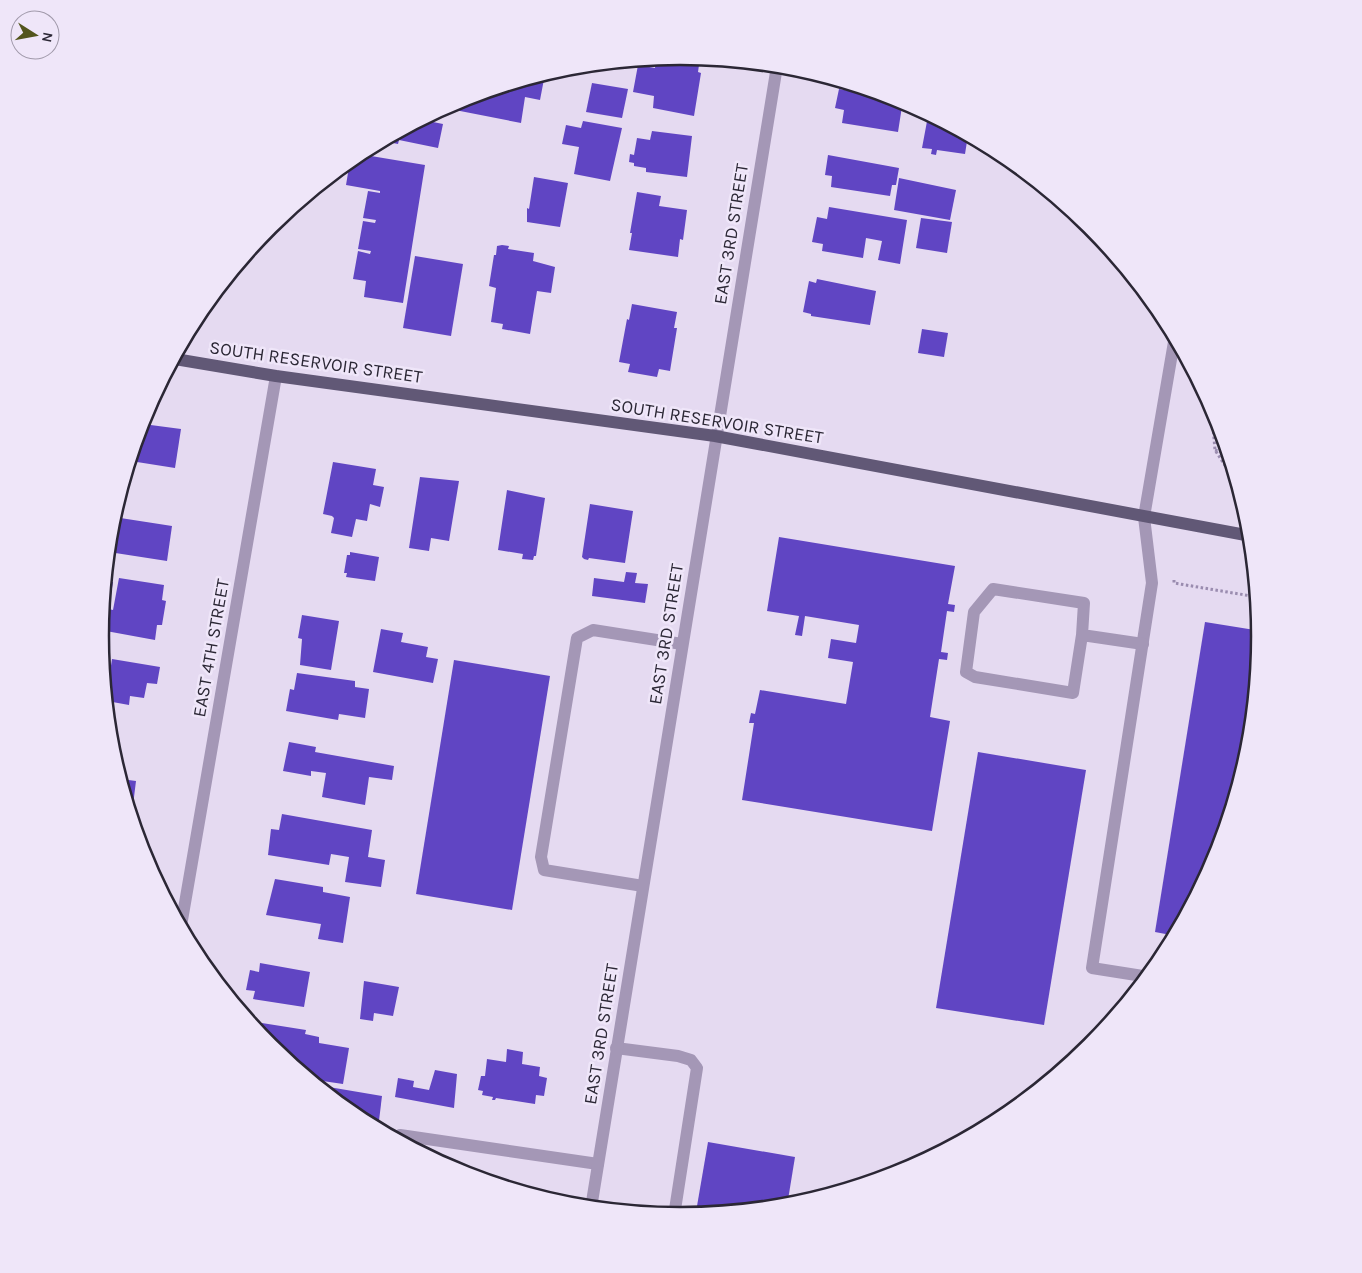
<svg xmlns="http://www.w3.org/2000/svg" width="1362" height="1273" font-family="Karla,sans-serif">
<style>
.building{fill:#6045c3}
.lines{fill:none;stroke-linecap:round;stroke-linejoin:round}
.path{stroke:#9a8caf;stroke-width:3;stroke-dasharray:2.5 2.5;stroke-linecap:butt}
.service{stroke:#a497b6;stroke-width:12}
.minor{stroke:#a497b6;stroke-width:12}
.primary{stroke:#615876;stroke-width:12}
.labels{text-anchor:middle;dominant-baseline:central;stroke-width:5;stroke-linejoin:round;paint-order:stroke}
.street-label{font-size:18px;fill:#2b2735;stroke:#efe6f9}
.rim{fill:none;stroke:#2b2735;stroke-width:2.5}
</style>
<rect width="100%" height="100%" fill="#e5daf1"/>
<g class="building">
<polygon points="662,58 699,65 698,72 701,73 694,116 653,108 654,96 633,92 638,65 655,68 656,59"/>
<polygon points="545,74 540,100 525,97 521,123 455,110 451,105"/>
<polygon points="592,83 628,89 622,118 586,112"/>
<polygon points="839,89 903,100 898,132 842,123 844,110 835,108"/>
<polygon points="928,116 968,135 965,154 937,150 936,155 931,154 932,149 922,148"/>
<polygon points="423,120 443,124 438,148 399,140 398,144 393,143 394,140 388,138"/>
<polygon points="583,121 622,128 610,181 574,174 579,147 562,144 566,125 581,128"/>
<polygon points="652,131 692,136 687,177 646,172 646,168 634,166 634,163 629,162 630,154 634,155 637,138 650,140"/>
<polygon points="359,154 425,165 403,303 364,297 366,281 353,279 358,251 370,254 371,251 358,249 363,221 375,223 376,220 363,218 368,191 380,193 380,191 346,185 350,161"/>
<polygon points="828,155 899,168 896,185 892,185 890,196 831,187 832,176 825,175"/>
<polygon points="534,177 568,183 560,227 527,222 527,208 529,209"/>
<polygon points="899,178 956,190 950,220 894,210"/>
<polygon points="637,192 661,196 659,206 687,210 683,240 680,239 678,257 629,250 632,233 630,233"/>
<polygon points="829,207 907,220 900,264 878,260 882,241 866,238 863,258 822,251 823,244 812,242 817,217 827,219"/>
<polygon points="921,218 952,222 947,253 916,248"/>
<polygon points="502,245 509,246 508,249 534,253 533,261 555,267 551,293 537,291 530,334 502,329 503,324 491,322 496,288 489,286 494,255 496,255 497,246"/>
<polygon points="415,256 463,264 451,336 403,328"/>
<polygon points="817,279 876,291 870,325 811,316 811,314 803,312 809,281 816,283"/>
<polygon points="632,304 677,312 674,328 677,328 670,371 659,369 657,377 628,372 630,364 619,362 627,319 629,320"/>
<polygon points="922,329 948,333 944,357 918,353"/>
<polygon points="143,424 181,429 175,468 137,462"/>
<polygon points="333,462 376,469 373,485 384,487 380,507 370,504 367,521 356,519 352,537 331,533 334,518 332,516 323,514"/>
<polygon points="420,477 459,481 449,541 431,538 429,551 409,548"/>
<polygon points="507,490 545,498 536,556 534,556 533,560 522,559 523,554 498,550"/>
<polygon points="590,504 633,511 625,563 589,558 588,560 584,559 582,557"/>
<polygon points="114,517 172,526 167,561 109,552"/>
<polygon points="779,537 955,566 948,604 955,605 954,612 947,611 941,652 948,653 947,660 939,659 930,717 950,721 932,831 742,800 754,723 749,723 751,713 755,714 760,690 846,704 853,662 828,658 831,639 856,643 859,625 805,616 802,636 795,635 799,616 767,611"/>
<polygon points="350,552 379,557 375,581 346,577 347,573 344,573 347,555 350,555"/>
<polygon points="626,572 637,573 635,583 648,584 645,603 592,596 594,578 624,582"/>
<polygon points="119,578 164,585 162,600 166,601 162,625 157,625 155,640 106,631 105,634 101,633 104,608 113,610"/>
<polygon points="106,581 113,582 110,601 104,600"/>
<polygon points="302,615 339,621 331,670 300,665 302,639 298,638"/>
<polygon points="1205,622 1261,631 1261,637 1250,750 1217,859 1176,936 1155,932"/>
<polygon points="381,629 403,633 401,642 428,647 426,657 438,659 433,683 373,672"/>
<polygon points="112,659 160,667 157,684 147,683 144,698 130,696 129,705 107,701 103,664 108,664 106,671 110,672"/>
<polygon points="454,660 550,676 512,910 416,894"/>
<polygon points="297,673 355,681 355,687 369,689 365,718 339,714 338,720 286,711 290,689 294,690"/>
<polygon points="289,742 316,747 315,752 394,766 392,780 369,777 365,805 322,797 326,773 311,771 311,776 283,771"/>
<polygon points="978,752 1086,770 1044,1025 936,1008"/>
<polygon points="121,779 136,781 133,805 128,804"/>
<polygon points="282,814 372,830 368,857 385,860 381,887 345,882 349,857 331,854 329,865 268,855 271,829 279,830"/>
<polygon points="275,879 323,887 323,892 350,897 343,943 318,939 321,924 266,915"/>
<polygon points="260,963 310,972 304,1007 253,999 255,991 246,990 250,970 259,972"/>
<polygon points="364,981 399,987 393,1016 374,1013 373,1021 360,1019"/>
<polygon points="250,1021 306,1030 305,1034 319,1037 319,1043 349,1048 343,1084 309,1079 271,1047"/>
<polygon points="507,1049 523,1052 522,1064 540,1067 539,1076 547,1078 544,1096 536,1095 535,1104 496,1098 495,1100 492,1100 493,1097 482,1095 483,1091 478,1090 481,1076 485,1076 487,1059 506,1062"/>
<polygon points="435,1070 457,1074 454,1108 395,1097 398,1078 414,1081 413,1087 429,1090"/>
<polygon points="317,1085 382,1096 378,1129 358,1119"/>
<polygon points="708,1142 795,1157 787,1206 731,1212 697,1206"/>
<polygon points="527,1192 545,1195 544,1199 526,1193"/>
</g>
<g class="lines">
<g class="path">
<polyline points="1216,412 1213,427 1215,450 1239,487"/>
<polyline points="1215,450 1229,454"/>
<polyline points="1174,580 1174,583 1257,597"/>
</g>
<g class="service">
<polyline points="1144,517 1152,583 1092,968 1149,977"/>
<polyline points="1082,635 1073,693 975,677 966,672 974,612 993,589 1084,603 1082,635 1143,644"/>
<polyline points="643,886 544,870 541,857 577,638 593,630 682,644"/>
<polyline points="616,1048 678,1056 691,1060 697,1068 674,1216"/>
<polyline points="400,1135 598,1164"/>
</g>
<g class="minor">
<polyline points="1144,517 1175,336"/>
<polyline points="181,926 276,376"/>
<polyline points="591,1208 777,66"/>
</g>
<polyline class="primary" points="175,359 276,376 715,436 1251,536"/>
</g>
<g class="labels">
<g class="street-label">
<text transform="translate(731 234) rotate(-81)">EAST 3RD STREET</text>
<text transform="translate(316 362) rotate(8)">SOUTH RESERVOIR STREET</text>
<text transform="translate(717 421) rotate(9)">SOUTH RESERVOIR STREET</text>
<text transform="translate(666 634) rotate(-81)">EAST 3RD STREET</text>
<text transform="translate(211 648) rotate(-80)">EAST 4TH STREET</text>
<text transform="translate(601 1034) rotate(-81)">EAST 3RD STREET</text>
</g>
</g>
<path d="M0 0H1362V1273H0ZM109 636a571 571 0 1 1 1142 0a571 571 0 1 1-1142 0Z" fill="#efe6f9" fill-rule="evenodd"/>
<path class="rim" d="M109 636a571 571 0 1 1 1142 0a571 571 0 1 1-1142 0Z"/>
<g transform="translate(35 35) rotate(101)"><circle r="24" fill="#efe6f9" stroke="#a19aab"/>
<path d="M0-4L9 19L0 12L-9 19Z" fill="#53551d"/>
<text y="-8" font-size="14" font-weight="bold" text-anchor="middle" fill="#2b2735">N</text>
</g>
</svg>
